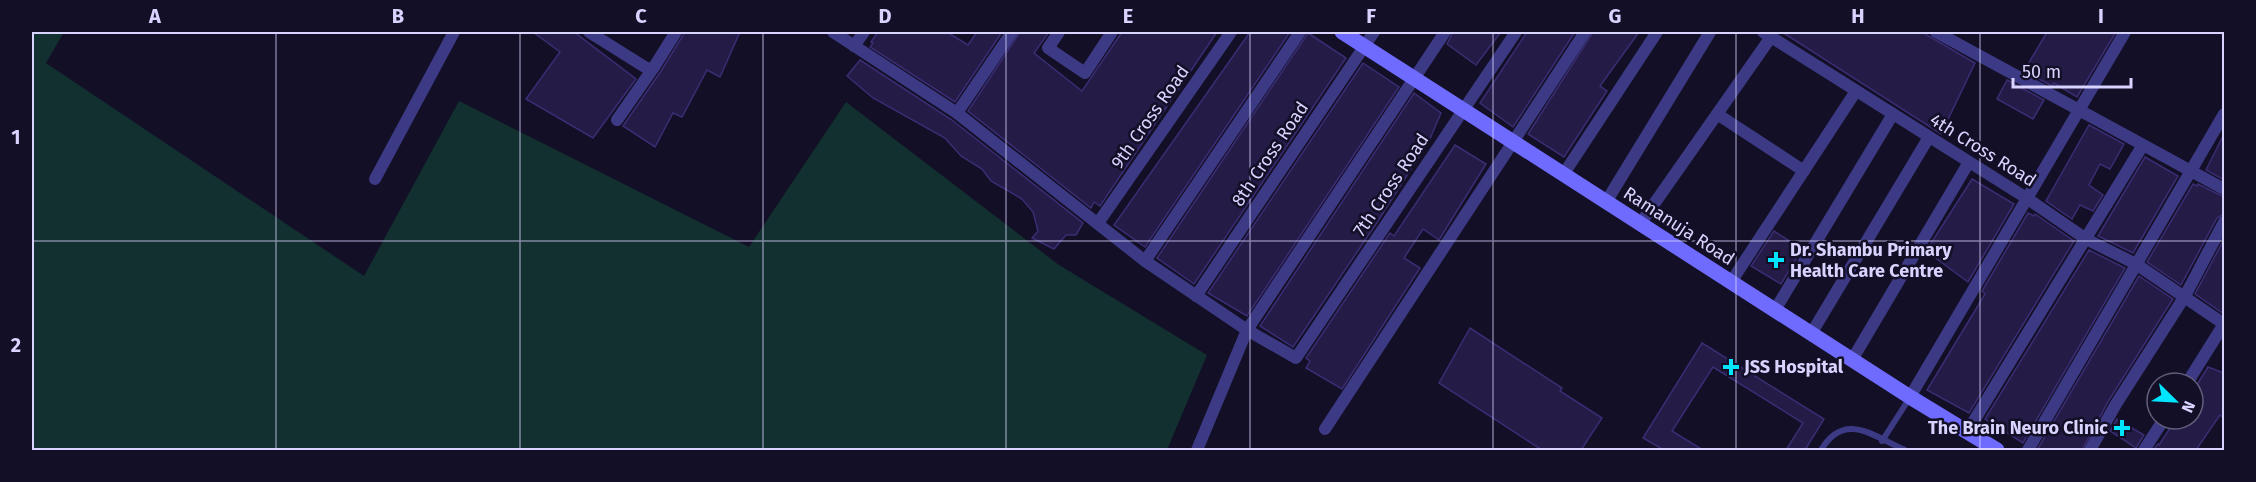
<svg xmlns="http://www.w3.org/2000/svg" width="2256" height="482" font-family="'Fira Sans',sans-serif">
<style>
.green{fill:#12302f}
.building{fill:#241b47;stroke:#3b2d73;stroke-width:1.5}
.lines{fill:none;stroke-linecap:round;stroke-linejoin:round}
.lane{stroke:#3d3a85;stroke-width:6}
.street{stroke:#3d3a85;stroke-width:12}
.secondary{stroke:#6f6bff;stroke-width:15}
.grid{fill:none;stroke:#d9d4ff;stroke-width:1.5;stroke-opacity:0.55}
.poi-dot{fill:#00e5ff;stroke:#130f26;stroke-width:2}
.labels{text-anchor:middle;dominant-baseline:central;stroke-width:5;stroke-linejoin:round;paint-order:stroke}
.street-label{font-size:18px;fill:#d9d4ff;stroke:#130f26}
.poi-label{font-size:18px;font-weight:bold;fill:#d9d4ff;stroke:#130f26;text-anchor:start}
.neatline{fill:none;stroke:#d9d4ff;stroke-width:2}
.grid-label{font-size:20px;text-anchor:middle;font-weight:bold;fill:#d9d4ff}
</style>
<rect width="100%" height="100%" fill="#130f26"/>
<polygon class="green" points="32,32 64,32 46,63 364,276 459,101 749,247 846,102 1059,265 1207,355 1167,450 32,450"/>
<g class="building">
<polygon points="533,32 574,32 636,79 593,138 526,99 560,52"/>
<polygon points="685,32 740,32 720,77 707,70 682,117 673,113 655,147 623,126 661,71"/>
<polygon points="878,32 947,32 968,45 977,32 1002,32 955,102 870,47 873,43 871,42"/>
<polygon points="1020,32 1049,32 1034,53 1082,91 1122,32 1217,32 1100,206 1094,202 1091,208 968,111"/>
<polygon points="1250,32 1290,32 1145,247 1114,225"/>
<polygon points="1453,32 1501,32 1476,65 1447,44"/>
<polygon points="1527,32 1575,32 1513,127 1480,103"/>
<polygon points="1593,32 1639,32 1600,86 1607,91 1564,157 1528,134"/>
<polygon points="1782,32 1922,32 1975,63 1941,134"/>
<polygon points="2047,32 2116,32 2077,97 2054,83 2052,86 2024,71"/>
<polygon points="1308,33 1346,58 1194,284 1157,258"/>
<polygon points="860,60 952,120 1083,223 1076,235 1066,235 1054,249 1032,238 1038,231 1033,212 1022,199 991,181 982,169 961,156 945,138 873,98 847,76"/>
<polygon points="1363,63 1399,87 1247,316 1208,293"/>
<polygon points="2007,80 2044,100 2033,119 1997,99"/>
<polygon points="1414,93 1441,113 1429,141 1376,224 1293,347 1260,326"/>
<polygon points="2089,125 2124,144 2110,169 2100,164 2089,185 2103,195 2093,211 2080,205 2072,219 2046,201"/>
<polygon points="2224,134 2224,180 2206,170"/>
<polygon points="1455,145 1486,164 1439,240 1423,229 1404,258 1420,268 1342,389 1306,368 1310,361 1306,358 1390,233 1394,236"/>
<polygon points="2145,157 2178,176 2133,253 2098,236"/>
<polygon points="1972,179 2014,204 1968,282 1926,251"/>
<polygon points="2193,184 2197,186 2198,184 2224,197 2224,214 2217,218 2181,285 2147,262"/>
<polygon points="2028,213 2034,216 2035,214 2074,241 1969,413 1927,390 1985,294 1982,291"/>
<polygon points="1774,231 1802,249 1781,284 1751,266"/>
<polygon points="2224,239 2224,314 2195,294"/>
<polygon points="2089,250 2125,268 2023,443 1985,419"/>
<polygon points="2139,276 2173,299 2109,400 2082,450 2037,450"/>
<polygon points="1470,328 1562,388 1560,391 1602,418 1581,450 1542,450 1439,383"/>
<polygon points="1702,343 1824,419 1805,450 1786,450 1803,423 1713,367 1672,431 1703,450 1664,450 1643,438"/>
<polygon points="2208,367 2224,373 2224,418 2220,415 2196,450 2153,450 2158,444 2159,445 2176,419 2193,419 2193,391"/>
<polygon points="2117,419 2144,435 2136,448 2110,431"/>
</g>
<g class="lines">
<g class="lane">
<polyline points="1882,441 1909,399"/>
<path d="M1821,450C1845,410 1874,437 1905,450"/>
</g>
<g class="street">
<polyline points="589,32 648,69 654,67 676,32"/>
<polyline points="833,32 957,113 1145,261 1247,330 1296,358 1516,32"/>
<polyline points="1059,32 1048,48 1085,73 1112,32"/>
<polyline points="1763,32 2028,199 2086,239 2136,264 2224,324"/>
<polyline points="1936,32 2224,189"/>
<polyline points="854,46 864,32"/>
<polyline points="957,113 1012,32"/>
<polyline points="1717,114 1804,171"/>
<polyline points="617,120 654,67"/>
<polyline points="1563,175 1657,32"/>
<polyline points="375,179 454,32"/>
<polyline points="1606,202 1710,32"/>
<polyline points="1098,223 1231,32"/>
<polyline points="1640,224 1771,37"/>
<polyline points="1145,261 1300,32"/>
<polyline points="1731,282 1856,91"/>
<polyline points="1196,296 1374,32"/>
<polyline points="1775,310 1893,114"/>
<polyline points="1811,334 1929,137"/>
<polyline points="1852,360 1969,162"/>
<polyline points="2187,383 2224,324"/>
<polyline points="1910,397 2125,32"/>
<polyline points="1325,429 1585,32"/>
<polyline points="1967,432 2143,145"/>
<polyline points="1197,450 1247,330 1445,32"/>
<polyline points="2028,450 2224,114"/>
<polyline points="2090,450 2116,404 2185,296 2224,222"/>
<polyline points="2144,450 2164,419"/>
</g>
<polyline class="secondary" points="1342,32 1910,397 1997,450"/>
</g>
<path class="grid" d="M276,32V450M520,32V450M763,32V450M1006,32V450M1250,32V450M1493,32V450M1736,32V450M1980,32V450M32,241H2224"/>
<g class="poi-dot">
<path d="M1773 251h6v6h6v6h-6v6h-6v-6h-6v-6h6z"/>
<path d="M1728 358h6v6h6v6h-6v6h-6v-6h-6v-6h6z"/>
<path d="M2119 419h6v6h6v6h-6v6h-6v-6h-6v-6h6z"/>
</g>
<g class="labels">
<g class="street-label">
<text transform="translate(1150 117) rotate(-55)">9th Cross Road</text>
<text transform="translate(1983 150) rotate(32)">4th Cross Road</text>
<text transform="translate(1270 154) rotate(-56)">8th Cross Road</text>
<text transform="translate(1391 185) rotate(-56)">7th Cross Road</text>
<text transform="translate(1679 226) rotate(33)">Ramanuja Road</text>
</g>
<g class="poi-label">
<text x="1790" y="250">Dr. Shambu Primary<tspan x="1790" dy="21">Health Care Centre</tspan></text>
<text x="1744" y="367">JSS Hospital</text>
<text x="2108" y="428" text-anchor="end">The Brain Neuro Clinic</text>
</g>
</g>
<rect width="2256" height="482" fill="none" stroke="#130f26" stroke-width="66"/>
<g transform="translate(2175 401) rotate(114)"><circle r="28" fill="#130f26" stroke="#625e7d" stroke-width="1.5"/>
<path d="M0-4.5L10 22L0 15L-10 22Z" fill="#00e5ff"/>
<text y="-9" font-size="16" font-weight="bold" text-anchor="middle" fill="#d9d4ff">N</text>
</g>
<path d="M2013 78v9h118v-9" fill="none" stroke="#d9d4ff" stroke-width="3"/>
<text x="2022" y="78" font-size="18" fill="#d9d4ff" stroke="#130f26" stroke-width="4.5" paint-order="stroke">50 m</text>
<rect x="33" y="33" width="2190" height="416" class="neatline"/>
<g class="grid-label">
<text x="155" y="23">A</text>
<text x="398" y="23">B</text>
<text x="641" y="23">C</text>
<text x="885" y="23">D</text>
<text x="1128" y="23">E</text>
<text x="1371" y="23">F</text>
<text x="1615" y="23">G</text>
<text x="1858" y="23">H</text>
<text x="2101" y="23">I</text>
<text x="16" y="144">1</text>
<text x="16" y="352">2</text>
</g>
</svg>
